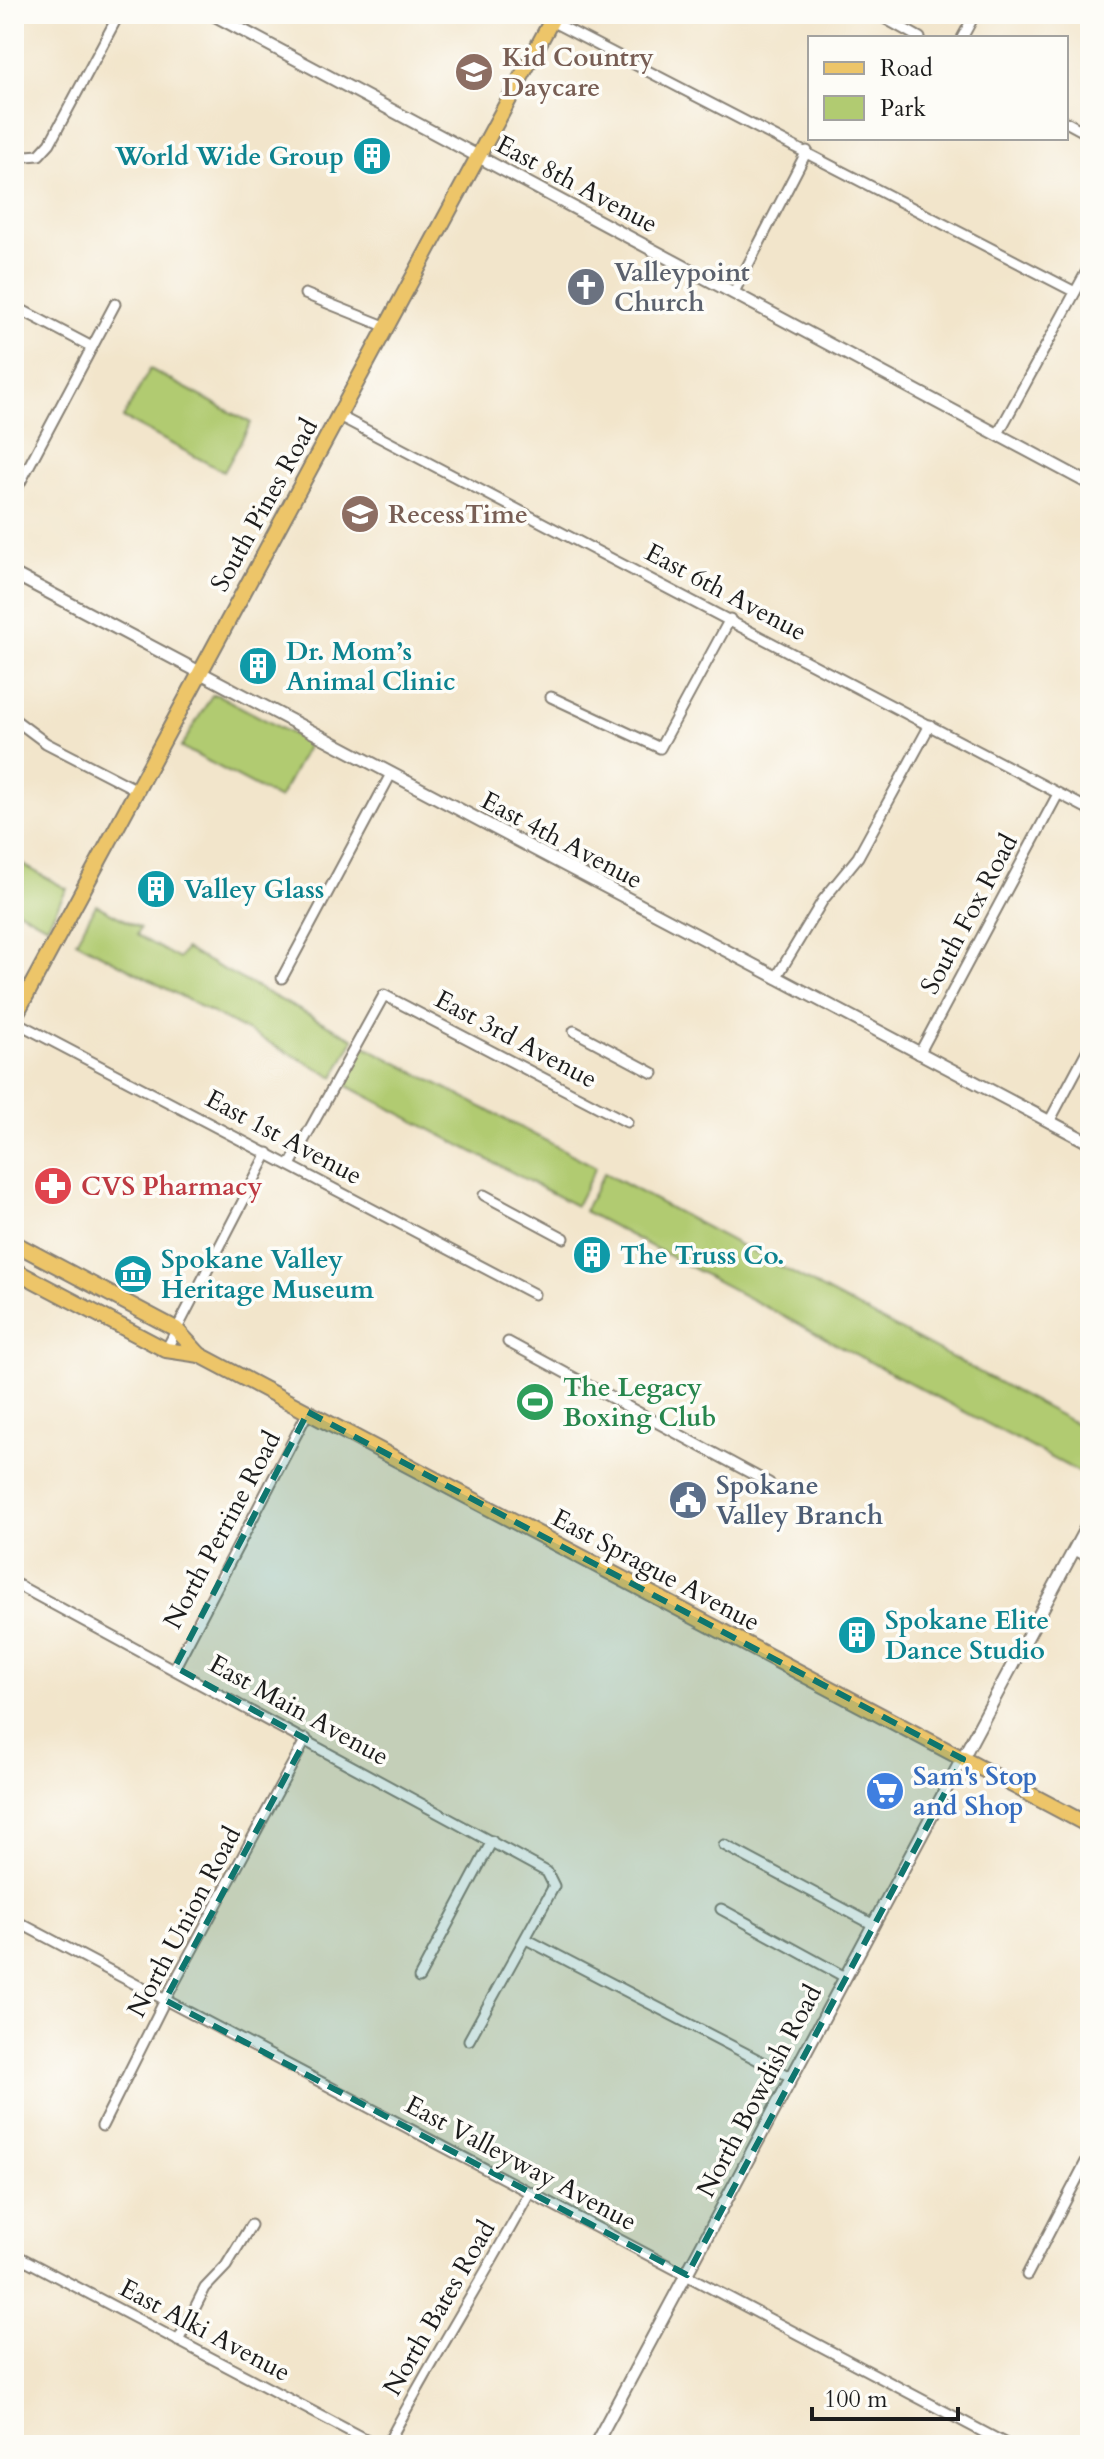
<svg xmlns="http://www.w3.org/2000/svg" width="1104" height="2459" font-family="Cardo,serif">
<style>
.green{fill:#b1cb71;stroke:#667446;stroke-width:2}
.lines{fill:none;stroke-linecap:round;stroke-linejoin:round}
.minor-casing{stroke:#878074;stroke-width:13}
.tertiary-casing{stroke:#878074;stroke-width:15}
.primary-casing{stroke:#878074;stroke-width:18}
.minor{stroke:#fff;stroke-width:9}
.tertiary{stroke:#fff;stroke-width:11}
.primary{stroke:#edc569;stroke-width:14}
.marked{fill:#0f766e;fill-opacity:0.2;stroke:#0f766e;stroke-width:6;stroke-dasharray:16 10;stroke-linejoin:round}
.labels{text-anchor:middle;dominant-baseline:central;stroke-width:7;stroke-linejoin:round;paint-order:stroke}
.education-label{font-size:26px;font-weight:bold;fill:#785e54;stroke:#fdfcf7;text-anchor:start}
.culture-label{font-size:26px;font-weight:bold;fill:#0d838f;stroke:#fdfcf7;text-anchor:start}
.street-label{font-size:26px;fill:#1c1c1c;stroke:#fdfcf7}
.worship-label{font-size:26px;font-weight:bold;fill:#5b616d;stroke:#fdfcf7;text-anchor:start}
.health-label{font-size:26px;font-weight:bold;fill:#be3a42;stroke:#fdfcf7;text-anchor:start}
.leisure-label{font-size:26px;font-weight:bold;fill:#27864d;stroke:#fdfcf7;text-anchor:start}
.service-label{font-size:26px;font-weight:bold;fill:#4e5e75;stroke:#fdfcf7;text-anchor:start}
.shop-label{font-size:26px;font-weight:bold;fill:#366cbe;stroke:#fdfcf7;text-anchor:start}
</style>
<rect width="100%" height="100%" fill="#fdfcf7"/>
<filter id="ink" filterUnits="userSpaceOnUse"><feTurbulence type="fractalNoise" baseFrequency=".0125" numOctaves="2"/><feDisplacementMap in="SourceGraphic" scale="16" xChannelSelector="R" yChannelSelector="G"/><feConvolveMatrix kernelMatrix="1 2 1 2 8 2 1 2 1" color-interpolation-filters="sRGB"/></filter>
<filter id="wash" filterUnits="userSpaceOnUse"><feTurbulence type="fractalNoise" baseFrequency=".006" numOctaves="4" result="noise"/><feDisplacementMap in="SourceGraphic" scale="32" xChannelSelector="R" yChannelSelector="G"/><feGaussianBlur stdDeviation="1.8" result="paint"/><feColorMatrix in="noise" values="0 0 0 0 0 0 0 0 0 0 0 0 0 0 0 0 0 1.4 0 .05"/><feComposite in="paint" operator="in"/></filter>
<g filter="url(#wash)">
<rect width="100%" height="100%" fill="#f2e5cb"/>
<g class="green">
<polygon points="150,369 251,423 224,472 123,418"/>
<polygon points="212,695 218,695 309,743 279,799 181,747"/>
<polygon points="14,860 67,889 47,926 14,908"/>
<polygon points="96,905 140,928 137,935 179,959 185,949 354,1039 334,1077 76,941"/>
<polygon points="363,1045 596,1167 576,1206 342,1083"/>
<polygon points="604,1173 1090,1431 1090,1478 584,1211"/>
</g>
</g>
<g filter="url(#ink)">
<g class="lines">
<g class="minor-casing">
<g id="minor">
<polyline points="877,14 920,38"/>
<polyline points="551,21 1075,292"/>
<polyline points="962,38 975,14"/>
<polyline points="1066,122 1090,135"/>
<polyline points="14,157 39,155 50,143 119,14"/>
<polyline points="734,292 807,151"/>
<polyline points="305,294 387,327"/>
<polyline points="14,306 92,347"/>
<polyline points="339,416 1090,810"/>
<polyline points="999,432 1090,265"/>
<polyline points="14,494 115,304"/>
<polyline points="551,697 660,748 730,619"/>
<polyline points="14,719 46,743 137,790"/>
<polyline points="282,978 391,774"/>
<polyline points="776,978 823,900 858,857 930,725"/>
<polyline points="14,1021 534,1294"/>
<polyline points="574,1031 653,1073"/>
<polyline points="919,1054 1058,794"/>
<polyline points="1049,1122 1090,1045"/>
<polyline points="290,1165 384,995 627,1122"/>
<polyline points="484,1195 564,1238"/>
<polyline points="508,1342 769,1483"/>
<polyline points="166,1350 268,1153"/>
<polyline points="1075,1550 1090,1558"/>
<polyline points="14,1583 547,1872 554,1886 469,2040"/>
<polyline points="175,1667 308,1412"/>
<polyline points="724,1845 874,1925"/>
<polyline points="721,1909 845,1977"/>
<polyline points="14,1920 1008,2445"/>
<polyline points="526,1939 791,2077"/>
<polyline points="419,1978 492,1841"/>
<polyline points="102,2126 165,2000 306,1739"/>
<polyline points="14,2254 376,2445"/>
<polyline points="1027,2275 1090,2154"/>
<polyline points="178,2341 205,2288 226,2266 251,2225"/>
<path d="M387,2445C432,2359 484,2278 530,2192"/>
</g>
</g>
<g class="tertiary-casing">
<g id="tertiary">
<polyline points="212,14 1090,484"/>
<polyline points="14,574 1090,1143"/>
<polyline points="595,2445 1090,1520"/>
</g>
</g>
<g class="primary-casing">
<g id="primary">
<polyline points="14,1018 555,14"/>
<polyline points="14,1243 176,1329 200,1355 1090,1826"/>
<polyline points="14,1270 166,1350 200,1355"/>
</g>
</g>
<use href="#minor" class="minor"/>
<use href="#tertiary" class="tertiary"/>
<use href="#primary" class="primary"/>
</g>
</g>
<path class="marked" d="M308,1412L963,1759L687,2275L165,2000L306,1739L175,1667Z"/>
<defs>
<g id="school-disc" transform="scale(2)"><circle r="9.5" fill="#8d6e63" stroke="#fdfcf7"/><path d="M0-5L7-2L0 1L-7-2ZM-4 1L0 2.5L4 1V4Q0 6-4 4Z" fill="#fff"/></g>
<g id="building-disc" transform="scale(2)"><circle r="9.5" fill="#0f9aa8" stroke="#fdfcf7"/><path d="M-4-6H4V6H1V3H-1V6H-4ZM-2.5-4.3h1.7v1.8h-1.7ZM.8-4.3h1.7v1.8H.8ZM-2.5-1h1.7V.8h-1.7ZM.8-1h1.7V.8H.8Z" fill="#fff"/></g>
<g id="church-disc" transform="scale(2)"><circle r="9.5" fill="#6b7280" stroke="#fdfcf7"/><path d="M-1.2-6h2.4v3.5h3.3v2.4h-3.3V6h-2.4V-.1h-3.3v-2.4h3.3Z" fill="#fff"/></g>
<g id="pharmacy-disc" transform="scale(2)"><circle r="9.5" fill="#e0444e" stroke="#fdfcf7"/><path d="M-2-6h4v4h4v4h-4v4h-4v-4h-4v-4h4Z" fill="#fff"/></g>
<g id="museum-disc" transform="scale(2)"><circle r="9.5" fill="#0f9aa8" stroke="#fdfcf7"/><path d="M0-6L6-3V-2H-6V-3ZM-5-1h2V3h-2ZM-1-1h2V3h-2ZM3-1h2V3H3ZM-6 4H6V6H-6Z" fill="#fff"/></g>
<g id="stadium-disc" transform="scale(2)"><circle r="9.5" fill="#2e9e5b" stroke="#fdfcf7"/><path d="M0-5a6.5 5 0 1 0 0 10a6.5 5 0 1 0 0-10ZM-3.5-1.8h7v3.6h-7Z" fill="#fff"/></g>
<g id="civic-disc" transform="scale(2)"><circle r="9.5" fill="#5c6f8a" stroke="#fdfcf7"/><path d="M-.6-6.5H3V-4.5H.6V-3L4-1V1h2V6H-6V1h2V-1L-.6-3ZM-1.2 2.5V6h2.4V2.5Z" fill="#fff"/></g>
<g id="supermarket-disc" transform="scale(2)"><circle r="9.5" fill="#3f7fe0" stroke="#fdfcf7"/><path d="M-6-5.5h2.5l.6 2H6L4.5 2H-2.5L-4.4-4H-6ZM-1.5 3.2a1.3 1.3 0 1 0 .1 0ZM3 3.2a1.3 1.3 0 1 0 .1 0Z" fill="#fff"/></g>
</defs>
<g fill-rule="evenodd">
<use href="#school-disc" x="474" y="72"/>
<use href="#building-disc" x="372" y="156"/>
<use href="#church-disc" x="586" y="287"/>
<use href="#school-disc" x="360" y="514"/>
<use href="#building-disc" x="258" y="666"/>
<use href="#building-disc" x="156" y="889"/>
<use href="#pharmacy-disc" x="53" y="1186"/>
<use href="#building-disc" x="592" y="1255"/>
<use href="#museum-disc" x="133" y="1274"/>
<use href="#stadium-disc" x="535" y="1402"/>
<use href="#civic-disc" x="688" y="1500"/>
<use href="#building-disc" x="857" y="1635"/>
<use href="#supermarket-disc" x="885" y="1791"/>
</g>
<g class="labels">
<g class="education-label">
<text x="502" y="57">Kid Country<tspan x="502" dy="30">Daycare</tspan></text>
<text x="388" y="514">RecessTime</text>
</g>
<g class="culture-label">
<text x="344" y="156" text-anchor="end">World Wide Group</text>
<text x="286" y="651">Dr. Mom’s<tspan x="286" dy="30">Animal Clinic</tspan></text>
<text x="184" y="889">Valley Glass</text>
<text x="620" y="1255">The Truss Co.</text>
<text x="161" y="1259">Spokane Valley<tspan x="161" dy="30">Heritage Museum</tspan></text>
<text x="885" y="1620">Spokane Elite<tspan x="885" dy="30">Dance Studio</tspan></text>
</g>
<g class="street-label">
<text transform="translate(577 184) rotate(28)">East 8th Avenue</text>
<text transform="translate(264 505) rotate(-61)">South Pines Road</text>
<text transform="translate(726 592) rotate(28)">East 6th Avenue</text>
<text transform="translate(562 840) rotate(28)">East 4th Avenue</text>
<text transform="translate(969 914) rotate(-62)">South Fox Road</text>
<text transform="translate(516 1039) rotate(28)">East 3rd Avenue</text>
<text transform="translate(284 1137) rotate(28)">East 1st Avenue</text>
<text transform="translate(222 1530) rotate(-62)">North Perrine Road</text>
<text transform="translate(656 1570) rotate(28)">East Sprague Avenue</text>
<text transform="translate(299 1710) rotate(29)">East Main Avenue</text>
<text transform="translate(184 1922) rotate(-62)">North Union Road</text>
<text transform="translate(759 2091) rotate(-62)">North Bowdish Road</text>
<text transform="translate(521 2163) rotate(28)">East Valleyway Avenue</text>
<text transform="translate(439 2308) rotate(-60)">North Bates Road</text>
<text transform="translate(205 2330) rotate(28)">East Alki Avenue</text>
</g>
<g class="worship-label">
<text x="614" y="272">Valleypoint<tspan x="614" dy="30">Church</tspan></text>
</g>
<g class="health-label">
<text x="81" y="1186">CVS Pharmacy</text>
</g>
<g class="leisure-label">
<text x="563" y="1387">The Legacy<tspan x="563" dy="30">Boxing Club</tspan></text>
</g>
<g class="service-label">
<text x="716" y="1485">Spokane<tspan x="716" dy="30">Valley Branch</tspan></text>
</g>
<g class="shop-label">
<text x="913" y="1776">Sam's Stop<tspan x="913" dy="30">and Shop</tspan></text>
</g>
</g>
<rect width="1104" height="2459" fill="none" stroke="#fdfcf7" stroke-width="48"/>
<rect x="808" y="36" width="260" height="104" fill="#fdfcf7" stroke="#a3a29f" stroke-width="2"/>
<rect x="824" y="62" width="40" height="12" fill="#edc569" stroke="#a3a29f" stroke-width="2"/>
<text x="880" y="76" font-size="24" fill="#1c1c1c">Road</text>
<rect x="824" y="96" width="40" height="24" fill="#b1cb71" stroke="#a3a29f" stroke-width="2"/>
<text x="880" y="116" font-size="24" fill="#1c1c1c">Park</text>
<path d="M812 2407v12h146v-12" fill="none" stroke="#1c1c1c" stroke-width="4"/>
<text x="824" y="2407" font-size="24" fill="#1c1c1c" stroke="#fdfcf7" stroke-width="6" paint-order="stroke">100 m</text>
</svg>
